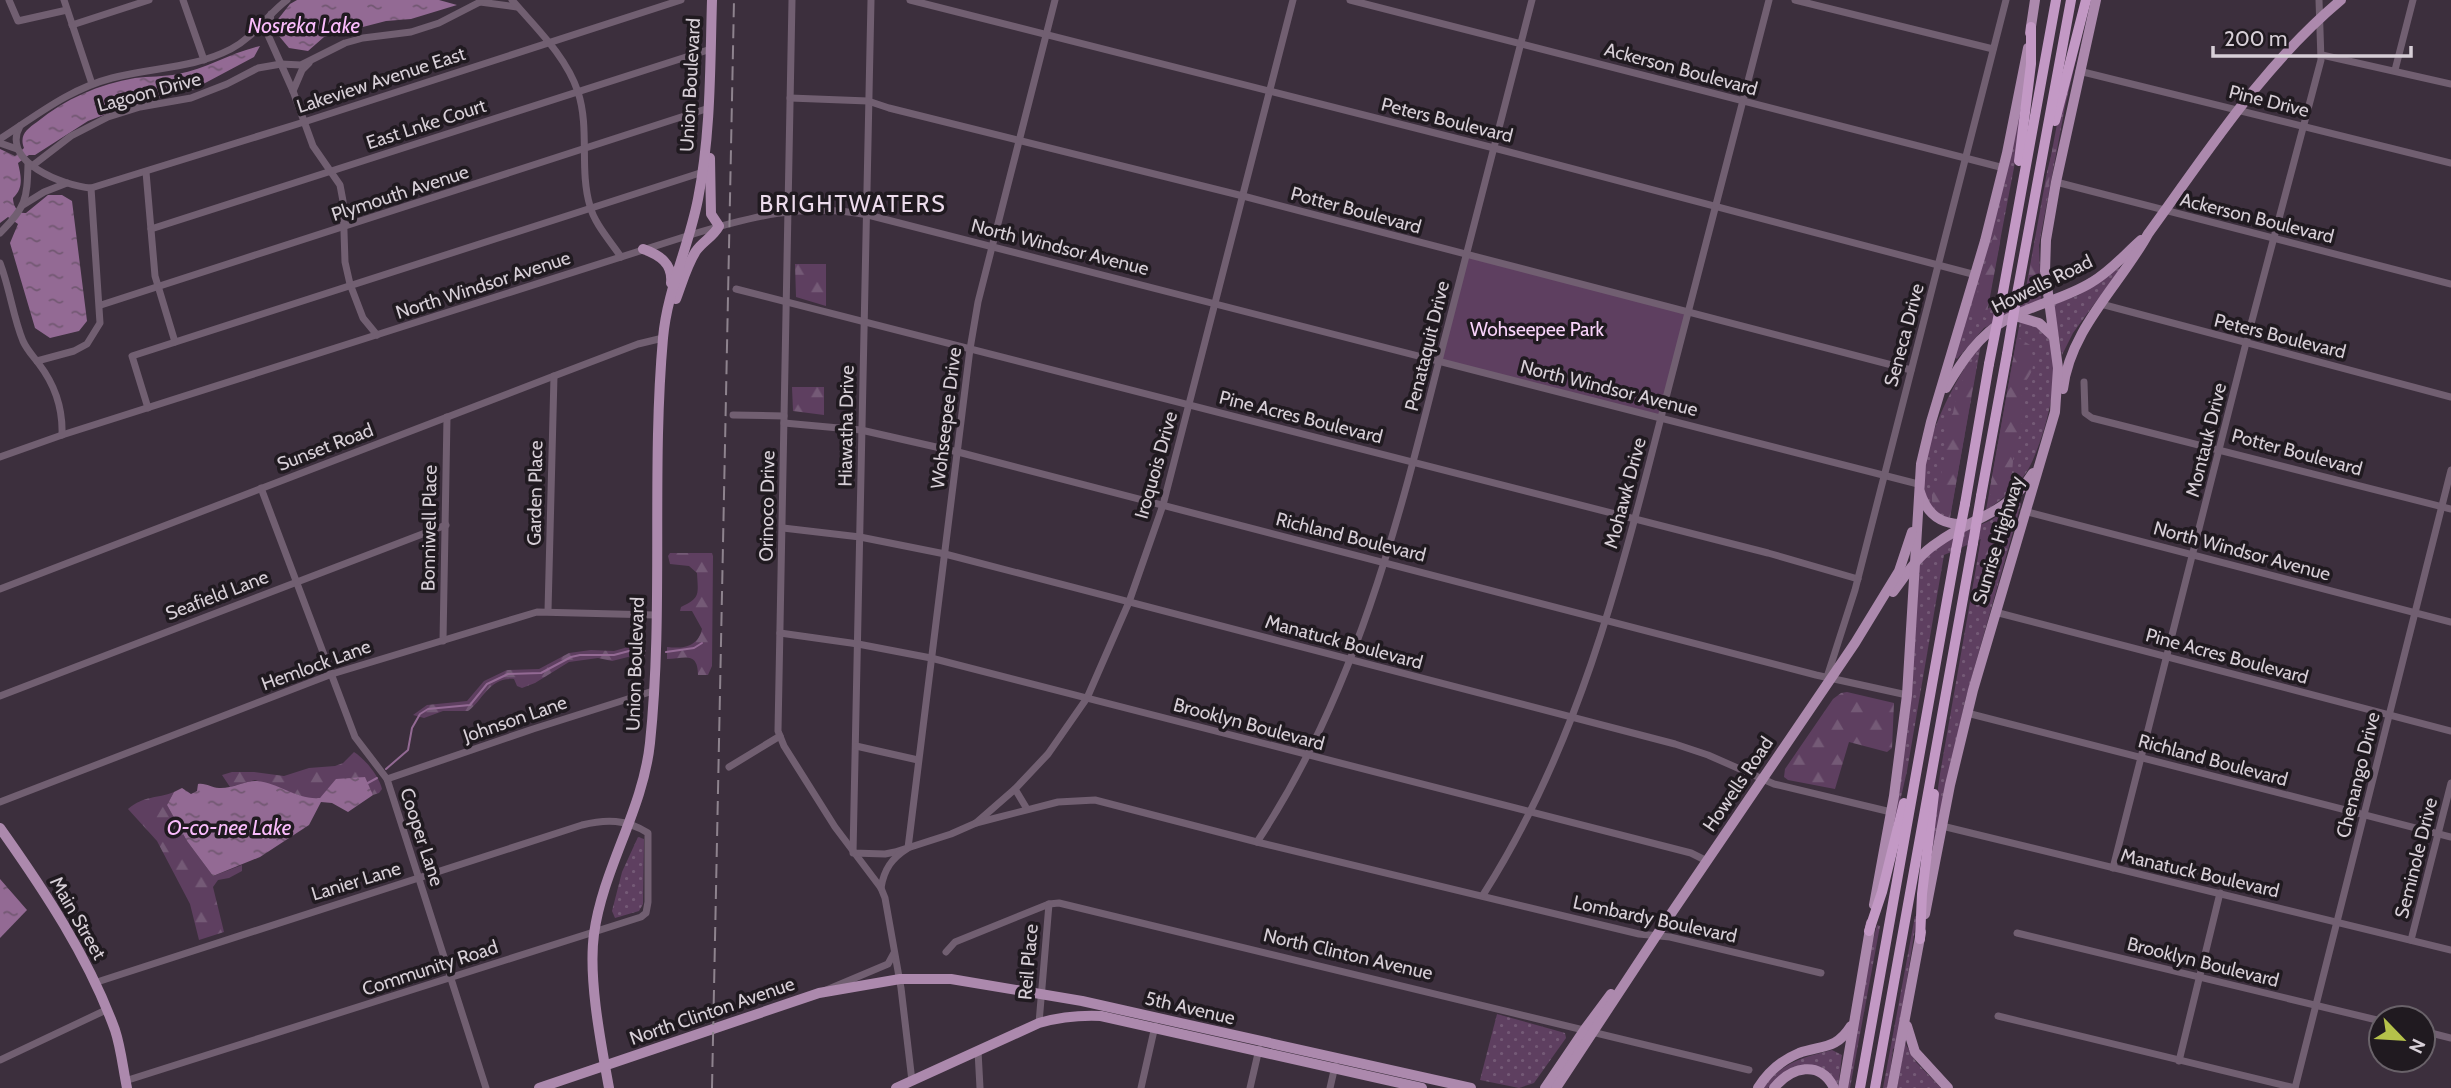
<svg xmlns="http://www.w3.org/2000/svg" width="2451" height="1088" font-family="Cabin,sans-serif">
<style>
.grass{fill:url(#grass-dots)}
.forest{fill:url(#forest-firs)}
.park{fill:#5e3f60}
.water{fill:url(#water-ripples)}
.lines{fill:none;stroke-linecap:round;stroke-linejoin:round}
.stream{stroke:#936a94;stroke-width:2}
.minor{stroke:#715f71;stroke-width:7}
.major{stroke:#ac89ad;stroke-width:10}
.highway{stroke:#c399c5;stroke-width:10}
.rail{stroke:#8e838e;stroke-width:2;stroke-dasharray:14 7;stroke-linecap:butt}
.highway-bridge{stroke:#c399c5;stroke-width:10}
.labels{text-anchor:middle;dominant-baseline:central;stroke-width:7;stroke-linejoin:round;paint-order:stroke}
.street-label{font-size:19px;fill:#d7cfd7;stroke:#201a20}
.park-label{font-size:19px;fill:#f9d4fb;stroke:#201a20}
.water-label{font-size:21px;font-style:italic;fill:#fabcfc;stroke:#201a20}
.quarter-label{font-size:23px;letter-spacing:2px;fill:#eddced;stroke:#201a20}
</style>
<defs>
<pattern id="grass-dots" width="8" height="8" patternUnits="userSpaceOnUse" patternTransform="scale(1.75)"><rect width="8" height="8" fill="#5e3f60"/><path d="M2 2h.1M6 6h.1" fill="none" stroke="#745a76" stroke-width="1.8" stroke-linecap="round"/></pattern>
<pattern id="forest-firs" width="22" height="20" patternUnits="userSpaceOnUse" patternTransform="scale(1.75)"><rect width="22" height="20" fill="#5e3f60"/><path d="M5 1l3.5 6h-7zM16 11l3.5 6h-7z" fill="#745a76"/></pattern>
<pattern id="water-ripples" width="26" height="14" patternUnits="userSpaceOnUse" patternTransform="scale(1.75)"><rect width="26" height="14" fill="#936a94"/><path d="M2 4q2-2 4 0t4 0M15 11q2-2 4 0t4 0" fill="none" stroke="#725872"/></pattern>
</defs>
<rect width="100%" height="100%" fill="#3c2f3d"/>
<g class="grass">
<polygon points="2090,0 2065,107 2039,245 2041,300 1984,328 1957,359 1954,357 2019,108 2022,108 2017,152 1987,309 2026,288 2047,172"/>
<polygon points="2122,266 2073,333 2062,355 2053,305 2079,295"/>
<path d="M2020,321C2026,323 2035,325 2040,328C2072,350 2043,447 2026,473C2015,489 2002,500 1986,510Z"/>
<path d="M1981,344L1949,522C1888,497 1954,378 1981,344Z"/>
<path d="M2018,500L2021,504L1966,697L1933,846L1930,844L1940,774L1981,539L1944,555L1907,771L1885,866L1917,577L1920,573L1917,572C1923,542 1967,532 1991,520C2001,514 2009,508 2018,500Z"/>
<polygon points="638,837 644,839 643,904 639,911 615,918 612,911 622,872"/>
<polygon points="1915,916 1917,917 1896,1047 1893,1049 1888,1088 1883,1088"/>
<polygon points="1877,925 1880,926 1850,1088 1847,1088 1867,963"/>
<polygon points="1497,1014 1565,1033 1566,1038 1534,1083 1519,1088 1480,1080"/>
<polygon points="1905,1043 1916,1062 1941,1088 1897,1088"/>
<path d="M1832,1050L1842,1055L1838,1088C1816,1053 1792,1061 1768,1088H1763C1781,1063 1803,1057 1832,1050Z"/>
</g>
<g class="forest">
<polygon points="2064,103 2053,156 2039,245 2038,276 2033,290 2025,295 2057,124"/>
<polygon points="2001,222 2000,243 1986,318 1972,311 1992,240"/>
<polygon points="795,264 826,264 826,306 796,297"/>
<path d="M2017,337L2030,345C2036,363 2034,372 2022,386L2021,432L2014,449L2012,473L2003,493L1993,496L1989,494Z"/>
<polygon points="1978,358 1950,518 1935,509 1932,501 1932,493 1939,482 1946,454 1946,423 1953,413 1958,387"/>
<polygon points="792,387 824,387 824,415 793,411"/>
<polygon points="1986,535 1992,536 1999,553 1994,573 1988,581 1981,581 1981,559 1978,558 1981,538"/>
<path d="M670,553H712L713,556L712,666L708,675H698C698,650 683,659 667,659V647C683,649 698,647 702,629L692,611H680L681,607C701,598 698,594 697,573L689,566L670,564L668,556Z"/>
<path d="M628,647L645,648V656L640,654L612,661L598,658L569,662L535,683L522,688L517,686L514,679C489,677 484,699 468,711H443L424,718L413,715L427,705L467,701L484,681L507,670L539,669L569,653L591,650L614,651Z"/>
<polygon points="1847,692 1894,703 1892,748 1887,752 1849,742 1835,789 1788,780 1784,777 1785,769 1833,699 1841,693"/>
<path d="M354,752C365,759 379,776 382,789L379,793L373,795L364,777L320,798L309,799L255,780L230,787L222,775L232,772H254L284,776L309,768L335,766L343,763Z"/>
<path d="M174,792L167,805L187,841L213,876L242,865V871L229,878L218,880L213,887L224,932L199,940L190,904L157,841L128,809C145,795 156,799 174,792Z"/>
</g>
<polygon class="park" points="1467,255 1688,312 1661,418 1439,361"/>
<g class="water">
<polygon points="297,0 439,0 457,5 411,19 386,21 324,37 308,51 289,48 279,36 275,23 290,4"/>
<path d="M260,46L254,57L192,90L160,97L150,103L122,108L88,121L35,155H29L18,163C21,176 24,188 13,198C13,205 17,214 26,213L48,195H62L72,201L87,321L79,331L50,338L35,328L10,243L18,224L8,217L0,223V149L15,156L24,148C19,135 27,129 37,122C65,99 99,84 135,78C149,76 164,77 178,74C206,69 232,52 260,46Z"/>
<path d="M365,777L373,795L348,812L332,803L321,802L309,825L260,857L213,876L187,841L167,805L174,792L182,788L191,794L197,791L198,784C207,783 211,788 219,788C231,789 247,780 257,781C279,783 297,800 320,798L336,779Z"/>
<polygon points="0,879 27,910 0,938"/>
</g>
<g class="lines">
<g class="stream">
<polyline points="666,652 694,648 702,643"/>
<polyline points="386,769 408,750 412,728 420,714 428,709 470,705 487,684 508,674 541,673 571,657 580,655 614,655 629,651 645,651"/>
<polyline points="366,784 377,778"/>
</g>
<g class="minor">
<polyline points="9,0 18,21 67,10"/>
<polyline points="64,0 92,84"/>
<polyline points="183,0 204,60"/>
<polyline points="481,0 480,2 517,7"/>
<path d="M512,0C536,28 566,56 578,92C590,129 579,169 590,206C594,223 611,242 621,257"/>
<polyline points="792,0 778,731 784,746 835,827 881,888 885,898 901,988 912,1081"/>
<polyline points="871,0 853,853 885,854 895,852 951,834 976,823 1015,789 1048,754 1087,698 1129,602 1163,505 1293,0"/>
<polyline points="910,0 1494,148 1976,275"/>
<polyline points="1350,0 2004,168"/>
<polyline points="1795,0 1993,49"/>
<polyline points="271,14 268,35 293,91 313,146 340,185 343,201 345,262 350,284 363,318 377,335"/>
<polyline points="72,25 149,0"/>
<polyline points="2322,55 2451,84"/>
<polyline points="2395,70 2413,0"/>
<polyline points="2079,71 2451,163"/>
<polyline points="293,91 302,70 309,63"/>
<polyline points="790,98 868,101 889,108 1243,196 1911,370"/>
<path d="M20,126C0,162 64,186 91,188L304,122L681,0"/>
<path d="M0,139C36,116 69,89 112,78C153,67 192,69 231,49C254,37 267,15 287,0"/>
<polyline points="0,143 17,149"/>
<polyline points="32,166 71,136 108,117 140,107 191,98 227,84 258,68 281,64 301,65 345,43 363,38 411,32 439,23 480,2"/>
<polyline points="146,172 155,276 175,342"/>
<polyline points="2056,182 2451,284"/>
<polyline points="23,205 44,192 67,183"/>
<polyline points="151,229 711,49"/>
<path d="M0,233C26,207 27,200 28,164"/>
<path d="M0,263C10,289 13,317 23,341C27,350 33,356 39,364C55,385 63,407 62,435"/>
<polyline points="736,289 1768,553 1858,579"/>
<polyline points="2101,304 2451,397"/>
<polyline points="101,305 709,108"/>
<polyline points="37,361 74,351 87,344 100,323 91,188"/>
<polyline points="2084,382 2085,413 2092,418 2451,509"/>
<polyline points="148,408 132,356 703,172"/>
<polyline points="733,415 784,416"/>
<polyline points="784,423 861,430 958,452 1816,675 1907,695"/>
<path d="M0,457L62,435L690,235C750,217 805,202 868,215L1918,484"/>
<polyline points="261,488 355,737 387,779 486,1088"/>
<polyline points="2024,511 2451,622"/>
<polyline points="783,528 860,537 945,554 1675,744 1708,755 1774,784 1891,812"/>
<polyline points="0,589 554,376 638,344 663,338"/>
<polyline points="548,611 554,376"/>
<polyline points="1995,612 2451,731"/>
<polyline points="780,633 858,644 931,658 1691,853 1707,861"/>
<polyline points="443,641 447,417"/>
<polyline points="1827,677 1855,590 2006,0"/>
<polyline points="0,696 446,525"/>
<polyline points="1967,713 2451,837"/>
<polyline points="856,746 918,760"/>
<polyline points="729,767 780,736"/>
<polyline points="387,779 533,729 653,691"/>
<polyline points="1015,789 1027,809"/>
<polyline points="0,802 332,674 537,612 655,615"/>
<polyline points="976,823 1058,802 1095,800 1257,842 1639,934 1670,937 1821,973"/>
<polyline points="1942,826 2451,950"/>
<path d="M1257,842C1356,693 1399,520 1442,349C1472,233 1502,116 1532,0"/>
<polyline points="2113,868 2246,343 2321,60 2319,0"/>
<path d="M881,888C884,869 892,858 908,848L970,349L978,302L1055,0"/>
<path d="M1483,895C1582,740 1623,566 1668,390C1701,260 1736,130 1769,0"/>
<polyline points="2017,933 2381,1021"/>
<polyline points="2411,940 2451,783"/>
<polyline points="946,952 955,942 1049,904 1059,903 1749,1070"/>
<path d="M94,983L582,825C606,819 626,819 648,833V902L646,913L641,917L125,1081"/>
<polyline points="824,991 888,964 894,953"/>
<polyline points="1998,1016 2295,1088"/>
<polyline points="1039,1023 1049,904"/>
<polyline points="2423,1031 2451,1038"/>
<polyline points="978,1051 980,1088"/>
<polyline points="0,1060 106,1010"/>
<polyline points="2179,1061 2220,893"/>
<polyline points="1141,1088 1155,1026"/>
<polyline points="1250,1088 1259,1049"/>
<polyline points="1330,1088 1335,1066"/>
<polyline points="2295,1088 2451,470"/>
</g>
<g class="major">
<polyline points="2030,33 2035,0"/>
<path d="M643,249C660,255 673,264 671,283"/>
<path d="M676,299C682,283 687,265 696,251C703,241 713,237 719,226L711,214L710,158"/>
<polyline points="2015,316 2039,323 2053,336"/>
<path d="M1946,388C1962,361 1979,335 2007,319C2034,304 2065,299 2092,282C2111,271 2125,254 2141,240"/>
<path d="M2063,389C2070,329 2120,285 2148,234C2207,153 2263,65 2341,0"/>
<path d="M1920,492C1927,515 1941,525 1965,524"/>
<path d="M1893,592C1906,575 1918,555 1937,543C1974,516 2006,516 2033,473"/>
<path d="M0,828C44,890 89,958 115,1030C121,1048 123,1069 127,1088"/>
<polyline points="1874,905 1894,796 1907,695 1921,464 1931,422 1985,241 2007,153 2028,48"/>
<polyline points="1925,914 1950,785 1973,690 2055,412 2058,368 2045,271 2046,240 2056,182 2096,0"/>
<polyline points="1907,1026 1915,1052 1948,1088"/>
<polyline points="539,1088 819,993 900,979 951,979 1082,1001 1471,1088"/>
<path d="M609,1088C601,1044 588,978 594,934C603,868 643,810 650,743C664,609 651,473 663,338C667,291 689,246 698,199C711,133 710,67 712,0"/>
<path d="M896,1088L1039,1023C1060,1017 1079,1015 1101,1016L1422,1088"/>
<polyline points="1545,1088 1585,1029 1611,994"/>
<polyline points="1556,1088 1662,927 1855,643 1899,571 1912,532"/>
<path d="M1758,1088C1768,1072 1782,1060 1799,1053C1822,1045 1836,1050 1851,1026"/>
<path d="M1774,1088C1791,1067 1820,1059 1834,1088"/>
<polyline points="1843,1088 1871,923"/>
<polyline points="1892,1088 1921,932"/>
</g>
<g class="highway">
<polyline points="2055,121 2086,0"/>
<polyline points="2019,161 2031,64 2031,27"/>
<polyline points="2017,294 2071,0"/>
<polyline points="2001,303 2056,0"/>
<polyline points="1981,496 2007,354"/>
<polyline points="1965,504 1989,364"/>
<polyline points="1869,931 1882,892 1904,803"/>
<polyline points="1920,939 1922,894 1934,794"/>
<polyline points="1860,1088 1956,550"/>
<polyline points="1875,1088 1973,543"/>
</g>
<polyline class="rail" points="712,1088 734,0"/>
<g class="highway-bridge">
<polyline points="2007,354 2017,294"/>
<polyline points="1989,364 2001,303"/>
<polyline points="1973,543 1981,496"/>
<polyline points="1956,550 1965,504"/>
</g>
</g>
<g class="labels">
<g class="street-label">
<text transform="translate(1681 69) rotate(15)">Ackerson Boulevard</text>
<text transform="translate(381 80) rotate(-18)">Lakeview Avenue East</text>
<text transform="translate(690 85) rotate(-87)">Union Boulevard</text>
<text transform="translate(149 92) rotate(-15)">Lagoon Drive</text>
<text transform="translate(2269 101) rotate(14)">Pine Drive</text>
<text transform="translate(1447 120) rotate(14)">Peters Boulevard</text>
<text transform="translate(426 124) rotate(-18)">East Lnke Court</text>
<text transform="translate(400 193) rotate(-18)">Plymouth Avenue</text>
<text transform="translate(1356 210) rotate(15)">Potter Boulevard</text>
<text transform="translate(2257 218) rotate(14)">Ackerson Boulevard</text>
<text transform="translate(1060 247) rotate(14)">North Windsor Avenue</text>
<text transform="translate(2042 284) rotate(-26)">Howells Road</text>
<text transform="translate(483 285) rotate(-18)">North Windsor Avenue</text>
<text transform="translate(1904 335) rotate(-75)">Seneca Drive</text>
<text transform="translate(2280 336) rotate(14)">Peters Boulevard</text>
<text transform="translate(1427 346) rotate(-76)">Penataquit Drive</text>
<text transform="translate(1609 388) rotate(14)">North Windsor Avenue</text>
<text transform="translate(1301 417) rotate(14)">Pine Acres Boulevard</text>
<text transform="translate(946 418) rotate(-83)">Wohseepee Drive</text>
<text transform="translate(846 426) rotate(-89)">Hiawatha Drive</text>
<text transform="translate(2206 440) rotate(-76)">Montauk Drive</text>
<text transform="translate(325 447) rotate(-21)">Sunset Road</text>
<text transform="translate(2297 452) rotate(15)">Potter Boulevard</text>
<text transform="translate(1156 465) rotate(-74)">Iroquois Drive</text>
<text transform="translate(535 493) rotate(-89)">Garden Place</text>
<text transform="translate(1625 493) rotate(-75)">Mohawk Drive</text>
<text transform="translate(767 506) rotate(-89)">Orinoco Drive</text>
<text transform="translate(429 528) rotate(-89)">Bonniwell Place</text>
<text transform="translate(1351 537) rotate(14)">Richland Boulevard</text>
<text transform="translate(1998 540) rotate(-73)">Sunrise Highway</text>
<text transform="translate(2242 551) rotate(15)">North Windsor Avenue</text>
<text transform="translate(217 595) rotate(-21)">Seafield Lane</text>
<text transform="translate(1344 642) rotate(15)">Manatuck Boulevard</text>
<text transform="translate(2227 656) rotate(15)">Pine Acres Boulevard</text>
<text transform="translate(635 664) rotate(-88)">Union Boulevard</text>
<text transform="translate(316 665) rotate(-20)">Hemlock Lane</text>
<text transform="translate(515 719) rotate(-19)">Johnson Lane</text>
<text transform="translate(1249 724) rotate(15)">Brooklyn Boulevard</text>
<text transform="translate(2213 760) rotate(15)">Richland Boulevard</text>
<text transform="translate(2358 775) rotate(-76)">Chenango Drive</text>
<text transform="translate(1738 784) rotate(-56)">Howells Road</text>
<text transform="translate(422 837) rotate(72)">Cooper Lane</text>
<text transform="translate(2416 858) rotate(-76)">Seminole Drive</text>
<text transform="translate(2200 873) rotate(13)">Manatuck Boulevard</text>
<text transform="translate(356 881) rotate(-17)">Lanier Lane</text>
<text transform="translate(78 918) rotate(60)">Main Street</text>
<text transform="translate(1655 919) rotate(12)">Lombardy Boulevard</text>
<text transform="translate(1348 954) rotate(13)">North Clinton Avenue</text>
<text transform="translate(1028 962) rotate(-85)">Reil Place</text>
<text transform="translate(2203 962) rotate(14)">Brooklyn Boulevard</text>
<text transform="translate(430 968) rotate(-18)">Community Road</text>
<text transform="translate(1190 1008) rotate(13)">5th Avenue</text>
<text transform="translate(712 1011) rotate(-19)">North Clinton Avenue</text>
</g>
<g class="park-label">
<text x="1537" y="329">Wohseepee Park</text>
</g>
<g class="water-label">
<text x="304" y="25">Nosreka Lake</text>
<text x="229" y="827">O-co-nee Lake</text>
</g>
<g class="quarter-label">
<text x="853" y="204">BRIGHTWATERS</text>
</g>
</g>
<g transform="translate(2402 1039) rotate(115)"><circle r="33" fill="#201a20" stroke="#696269" stroke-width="2"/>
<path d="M0-5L12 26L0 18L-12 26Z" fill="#b5c24a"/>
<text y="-10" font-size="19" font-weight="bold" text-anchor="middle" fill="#d7cfd7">N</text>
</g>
<path d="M2213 46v10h198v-10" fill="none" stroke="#d7cfd7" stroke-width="3.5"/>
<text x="2224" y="46" font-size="21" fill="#d7cfd7" stroke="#201a20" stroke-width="5" paint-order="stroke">200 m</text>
</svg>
